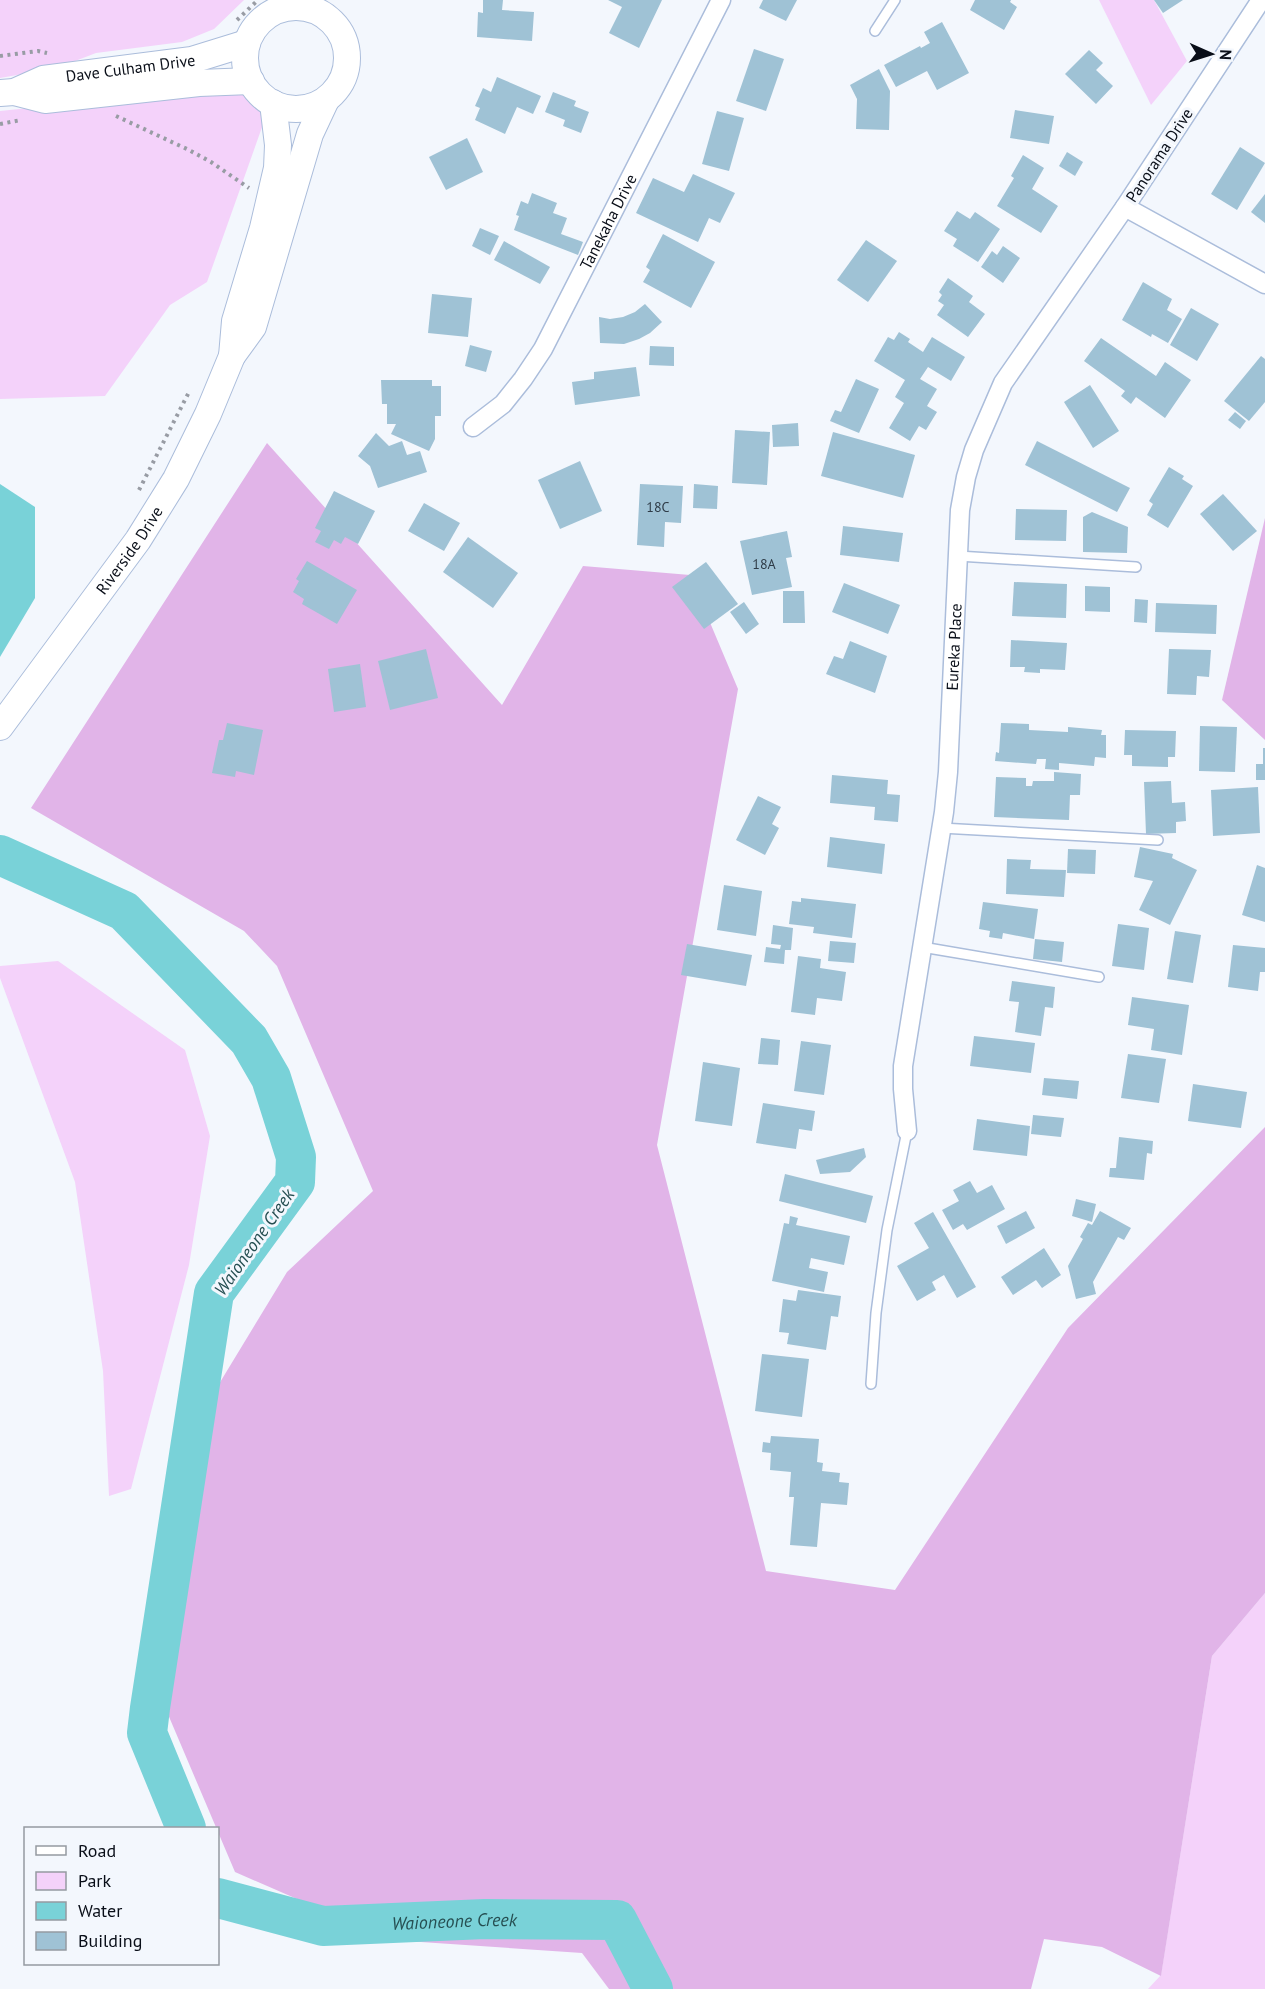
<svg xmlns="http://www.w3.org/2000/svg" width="1265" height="1989" font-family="'PT Sans',sans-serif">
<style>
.green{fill:#f4d2fa}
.forest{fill:#e1b4e8}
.water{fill:#79d2d8}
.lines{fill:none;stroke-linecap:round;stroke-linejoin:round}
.river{stroke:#79d2d8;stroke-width:40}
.building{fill:#9fc2d5}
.service-casing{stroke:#abbddb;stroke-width:12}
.minor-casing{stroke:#abbddb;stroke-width:21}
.secondary-casing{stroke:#abbddb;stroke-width:28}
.path{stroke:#989ca4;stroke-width:4;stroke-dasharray:3 4.5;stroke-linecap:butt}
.service{stroke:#fff;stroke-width:9}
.minor{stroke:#fff;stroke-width:18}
.secondary{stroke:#fff;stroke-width:26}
.labels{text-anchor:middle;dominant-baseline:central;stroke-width:6;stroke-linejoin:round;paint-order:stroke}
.number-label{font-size:14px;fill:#2e3b47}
.street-label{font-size:16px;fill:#090e18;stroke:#f3f7fd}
.water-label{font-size:18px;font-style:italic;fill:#264f52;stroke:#f3f7fd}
</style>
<rect width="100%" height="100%" fill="#f3f7fd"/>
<g class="green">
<polygon points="0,0 244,0 214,29 182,42 96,53 57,68 0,78"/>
<polygon points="1099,0 1154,0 1187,61 1151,105"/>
<path d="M203,90C242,90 241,85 266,116L207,282L170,305L105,396L0,399V111Z"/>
<polygon points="58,961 185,1050 210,1136 189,1265 131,1489 109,1496 103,1371 75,1182 0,978 0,966"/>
<polygon points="1265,1593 1265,1989 1148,1989 1161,1975 1212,1656"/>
</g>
<g class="forest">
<polygon points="267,443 502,705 583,566 690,575 738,689 657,1145 766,1571 895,1590 1068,1328 1265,1127 1265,1593 1212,1656 1161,1976 1102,1947 1044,1939 1031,1989 609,1989 582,1953 391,1940 235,1872 167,1712 188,1435 287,1272 373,1191 277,966 244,931 31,808"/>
<polygon points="1265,518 1265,740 1222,700"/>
</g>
<polygon class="water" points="0,484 35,507 35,598 0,657"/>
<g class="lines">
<g class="river">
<polyline points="0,855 124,911 249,1040 271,1078 296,1157 295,1182 214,1293 150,1708 147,1733 186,1828"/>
<path id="s1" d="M218,1898L323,1926L485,1919L617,1920L653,1989"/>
</g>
</g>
<g class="building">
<polygon points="483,0 503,0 502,10 534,12 532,41 477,37 478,12 483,13"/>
<polygon points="608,0 662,0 639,48 609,33 622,7"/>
<polygon points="763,0 797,0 786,21 759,8"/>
<polygon points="975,0 1011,0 1010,2 1017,7 1004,30 970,10"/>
<polygon points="1154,0 1183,0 1163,13"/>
<polygon points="942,22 969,73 937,90 927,71 896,87 884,65 920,46 921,48 930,43 924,32"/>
<polygon points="754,49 784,59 766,111 736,101"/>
<polygon points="1089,50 1103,63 1096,70 1113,86 1096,104 1065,74"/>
<polygon points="879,69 890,91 889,130 856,129 857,99 850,85"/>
<polygon points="497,77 541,96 533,114 517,107 505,134 475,120 480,108 475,106 483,88 491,92"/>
<polygon points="553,92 576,101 574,106 589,112 581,133 563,126 565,120 545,112"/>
<polygon points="1015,110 1054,116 1049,144 1010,138"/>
<polygon points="717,111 744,118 729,171 702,164"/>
<polygon points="467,138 483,172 446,190 429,157"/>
<polygon points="1240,147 1265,163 1237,210 1211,194"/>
<polygon points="1067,152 1083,162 1075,176 1059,166"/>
<polygon points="1023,155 1044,168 1032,189 1058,206 1041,233 997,206 1014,178 1011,176"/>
<polygon points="693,174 735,193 720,223 709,218 698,242 636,213 653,178 684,192"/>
<polygon points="532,193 557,203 553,213 567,218 561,234 583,242 578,255 514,230 519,216 516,215 521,201 528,204"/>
<polygon points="1265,194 1265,223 1251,212"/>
<polygon points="957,211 970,219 975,212 1000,229 978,262 953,246 957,239 944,231"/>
<polygon points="480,228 499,236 490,255 472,246"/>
<polygon points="663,234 715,262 691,308 643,282 650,270 646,267"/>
<polygon points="866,240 897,261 868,302 837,280"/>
<polygon points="504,241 550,267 540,284 494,260"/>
<polygon points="1003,246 1020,258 1003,283 981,267 992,251 997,255"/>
<polygon points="948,278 973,296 969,302 985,314 968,337 937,315 944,305 938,301 942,295 939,292"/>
<polygon points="1143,282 1172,299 1167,310 1182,319 1168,343 1152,334 1151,337 1122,320"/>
<polygon points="432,294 472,298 468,337 428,333"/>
<polygon points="645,304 662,322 650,333 639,339 624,344 600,343 599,317 610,319 623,317 635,312"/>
<polygon points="1191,308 1219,324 1197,361 1170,345"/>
<polygon points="899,332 910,339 908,342 923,352 932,337 965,357 951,381 928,367 920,379 937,389 927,406 937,412 926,430 919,426 910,441 889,428 904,403 895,397 905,380 874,361 888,337 894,340"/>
<polygon points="1101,338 1156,376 1165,362 1191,380 1165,418 1136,397 1131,404 1121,396 1125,391 1084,361"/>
<polygon points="470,345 492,351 486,372 465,366"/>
<polygon points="650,346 674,347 674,366 649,365"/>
<polygon points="1261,356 1265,359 1265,402 1249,421 1224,401"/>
<polygon points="636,367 640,396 575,405 572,382 594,379 594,372"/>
<polygon points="856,379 879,389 859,433 830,421 835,410 841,412"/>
<polygon points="381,380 432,380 432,386 441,386 441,416 435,416 435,439 429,451 391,434 396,424 387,424 387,404 382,404"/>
<polygon points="1090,385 1119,431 1093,448 1064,402"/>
<polygon points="1235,412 1246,421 1240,429 1228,420"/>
<polygon points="798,423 799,446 773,447 772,425"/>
<polygon points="735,430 770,432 767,485 732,483"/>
<polygon points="833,432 915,455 903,498 821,476"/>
<polygon points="376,433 389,446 402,441 407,455 420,451 427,472 378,488 370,466 358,456"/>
<polygon points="1037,441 1130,488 1117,512 1025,465"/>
<polygon points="580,461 602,511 560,529 538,480"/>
<polygon points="1169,467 1184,476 1182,479 1193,486 1168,528 1147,515 1153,504 1149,501"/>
<polygon points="640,484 683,486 681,523 665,522 664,547 637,545"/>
<polygon points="694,484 718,486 717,509 693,508"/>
<polygon points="334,491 375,511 358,544 345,537 341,544 334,540 329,549 315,542 321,531 315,528"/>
<polygon points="1223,494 1257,531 1233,551 1200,514"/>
<polygon points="424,503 460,523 444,551 408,531"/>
<polygon points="1016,509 1067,510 1066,541 1015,540"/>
<polygon points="1092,512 1128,527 1127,553 1083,552 1083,517"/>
<polygon points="843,526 903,533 899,562 840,555"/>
<polygon points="787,531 792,557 786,558 792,587 752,595 740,541"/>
<polygon points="468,537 518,573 493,608 443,572"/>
<polygon points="307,561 357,590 337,624 302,604 304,599 293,592 299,581 296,579"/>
<polygon points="706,562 738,604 704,629 672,587"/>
<polygon points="1014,582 1067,584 1066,618 1012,616"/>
<polygon points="844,583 900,605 888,634 832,612"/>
<polygon points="1085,586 1110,587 1110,612 1085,611"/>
<polygon points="783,591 804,591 805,623 783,623"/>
<polygon points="1135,599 1148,600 1147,623 1134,622"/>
<polygon points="744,602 759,624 746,634 730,612"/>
<polygon points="1156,603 1217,605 1216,634 1155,632"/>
<polygon points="1011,640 1067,643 1065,670 1040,669 1040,673 1024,672 1025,667 1010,667"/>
<polygon points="850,641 887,656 875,693 826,674 834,656 843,659"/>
<polygon points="426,649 438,698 390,710 378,661"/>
<polygon points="1169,649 1211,650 1209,677 1197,676 1196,695 1167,694"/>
<polygon points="360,664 366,707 334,712 328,669"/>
<polygon points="227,723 263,730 254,775 236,771 235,777 212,773 219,740 223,740"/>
<polygon points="1001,723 1029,724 1029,730 1068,732 1068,727 1102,730 1101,735 1106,735 1106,758 1095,757 1094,766 1059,763 1059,770 1045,769 1046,759 1037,759 1036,764 995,761 996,752 999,753"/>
<polygon points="1200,726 1237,727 1235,772 1199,771"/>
<polygon points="1125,730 1176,731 1175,757 1168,757 1168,767 1132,766 1132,755 1124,755"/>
<polygon points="1263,748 1265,748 1265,780 1256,780 1256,764 1263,764"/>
<polygon points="1054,772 1081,774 1080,795 1070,795 1069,820 994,817 996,777 1026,778 1026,786 1032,786 1033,781 1054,781"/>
<polygon points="832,775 888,780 887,794 900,795 898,822 874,820 875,807 830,803"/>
<polygon points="1171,781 1172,803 1185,802 1186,821 1176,822 1176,833 1146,834 1144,782"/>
<polygon points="1258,787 1260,833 1213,836 1211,790"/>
<polygon points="758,796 781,807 772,824 779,828 765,855 736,840"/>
<polygon points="830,837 885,844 882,874 827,867"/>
<polygon points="1140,847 1173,854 1172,858 1197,870 1170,925 1139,910 1153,881 1134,877"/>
<polygon points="1068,849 1096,850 1095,874 1067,873"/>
<polygon points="1007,859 1031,860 1030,869 1066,870 1064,897 1006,894"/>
<polygon points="1257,865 1265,868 1265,922 1242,915"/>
<polygon points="724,885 762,891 756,936 717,930"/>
<polygon points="801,898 856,904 852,938 813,933 814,927 789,924 792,901 801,902"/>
<polygon points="983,902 1038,909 1034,939 1003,933 1002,939 989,937 990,931 979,929"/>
<polygon points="1118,924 1149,928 1144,970 1112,966"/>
<polygon points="773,925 793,928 791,950 785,950 784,964 764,962 766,947 780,949 781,945 771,944"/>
<polygon points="1175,931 1201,935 1193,983 1167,979"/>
<polygon points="1035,939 1064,942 1062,962 1033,959"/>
<polygon points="830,941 856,943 854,963 828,961"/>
<polygon points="687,944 752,955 746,986 681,975"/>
<polygon points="1233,945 1265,948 1265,972 1260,972 1258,991 1228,987"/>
<polygon points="798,956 821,959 820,968 846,972 842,1001 817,998 815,1015 791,1012"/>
<polygon points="1012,981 1055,987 1053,1008 1045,1007 1041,1036 1015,1032 1019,1002 1009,1001"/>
<polygon points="1132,997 1189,1005 1182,1055 1151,1050 1154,1029 1128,1025"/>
<polygon points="974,1036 1035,1043 1031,1073 970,1066"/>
<polygon points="761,1038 780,1040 778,1065 758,1064"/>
<polygon points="801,1041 831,1045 824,1095 794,1091"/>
<polygon points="1128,1054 1166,1059 1159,1103 1121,1098"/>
<polygon points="703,1062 740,1068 732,1126 695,1121"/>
<polygon points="1044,1078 1079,1081 1077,1099 1042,1095"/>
<polygon points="1193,1084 1247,1092 1241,1128 1188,1121"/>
<polygon points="763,1103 815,1111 812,1131 799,1129 796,1149 756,1143"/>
<polygon points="1033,1115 1064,1118 1061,1137 1031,1134"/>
<polygon points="977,1119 1030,1126 1027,1156 973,1150"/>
<polygon points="1119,1137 1153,1141 1152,1154 1147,1153 1144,1180 1109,1177 1110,1168 1116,1168"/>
<polygon points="864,1148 866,1157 850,1172 820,1174 816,1160"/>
<polygon points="785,1174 873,1196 866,1223 779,1201"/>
<polygon points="970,1181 977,1193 992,1185 1005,1209 967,1230 963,1224 953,1230 942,1210 959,1201 953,1190"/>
<polygon points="1076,1199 1096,1204 1092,1222 1072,1216"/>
<polygon points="1026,1211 1035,1228 1006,1244 997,1226"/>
<polygon points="1100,1211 1131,1228 1124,1240 1118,1237 1093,1282 1096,1294 1076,1299 1068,1266 1083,1239 1080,1237 1088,1223 1092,1225"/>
<polygon points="933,1212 976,1287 957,1298 944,1275 932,1282 936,1290 917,1301 897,1266 929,1248 914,1223"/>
<polygon points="790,1216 798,1218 796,1225 850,1236 844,1265 811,1258 809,1268 828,1272 824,1292 772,1281 784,1223 789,1224"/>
<polygon points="1044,1248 1061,1275 1042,1288 1036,1280 1013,1295 1001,1277"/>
<polygon points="798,1290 841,1296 838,1317 831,1316 826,1350 787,1344 789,1333 779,1332 783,1299 796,1301"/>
<polygon points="762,1354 809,1359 802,1417 755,1411"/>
<polygon points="771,1436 819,1439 817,1462 823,1463 822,1471 840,1473 839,1482 849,1483 847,1505 821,1503 817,1547 790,1545 794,1497 789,1497 791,1472 770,1470 771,1453 762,1452 763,1442 770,1443"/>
</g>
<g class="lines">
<g class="service-casing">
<g id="service">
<polyline points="875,31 895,0"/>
<polyline points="958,556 1136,567"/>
<polyline points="941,828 1158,840"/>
<polyline points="922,947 1099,977"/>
<polyline points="871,1384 876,1313 887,1230 907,1131"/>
</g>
</g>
<g class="minor-casing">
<g id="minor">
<polyline points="1261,0 1125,207 1265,284"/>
<path id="s2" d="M473,427L503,404L523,379L543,349L721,0"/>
<path id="s3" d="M907,1131L903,1089V1066L944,812L948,772L960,510L966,477L974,450L1003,383L1125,207"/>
</g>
</g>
<g class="secondary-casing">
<g id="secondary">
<circle cx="296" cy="58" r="51"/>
<polyline points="14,92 45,100 199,83 251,81"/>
<path id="s4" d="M0,93L14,92L43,79L192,60L247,43"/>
<polyline points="232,356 235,321 263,228 277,168 278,145 273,103"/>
<path id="s5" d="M0,727L138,540L176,479L208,414L232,356L253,327L310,134L325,102"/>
</g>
</g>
<g class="path">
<polyline points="237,20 258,0"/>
<polyline points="0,56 38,51 47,53"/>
<polyline points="116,116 189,150 211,162 249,188"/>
<polyline points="0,124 21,120"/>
<polyline points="139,490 189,392"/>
</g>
<use href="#service" class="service"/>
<use href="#minor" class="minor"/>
<use href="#secondary" class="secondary"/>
</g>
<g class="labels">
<g class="number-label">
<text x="658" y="507">18C</text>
<text x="764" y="564">18A</text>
</g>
<g class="street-label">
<text stroke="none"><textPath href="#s4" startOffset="134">Dave Culham Drive</textPath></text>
<text transform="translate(1159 155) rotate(-57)">Panorama Drive</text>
<text stroke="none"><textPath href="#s2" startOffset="249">Tanekaha Drive</textPath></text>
<text stroke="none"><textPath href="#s5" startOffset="219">Riverside Drive</textPath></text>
<text stroke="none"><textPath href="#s3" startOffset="488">Eureka Place</textPath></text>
</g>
<g class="water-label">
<text transform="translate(254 1242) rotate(-55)">Waioneone Creek</text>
<text stroke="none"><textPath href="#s1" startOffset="240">Waioneone Creek</textPath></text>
</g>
</g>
<rect x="24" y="1827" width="195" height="138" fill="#f3f7fd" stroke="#959aa1" stroke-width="1.5"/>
<rect x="36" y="1846" width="30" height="9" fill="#ffffff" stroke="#959aa1" stroke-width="1.5"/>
<text x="78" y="1857" font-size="18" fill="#090e18">Road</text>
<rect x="36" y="1872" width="30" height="18" fill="#f4d2fa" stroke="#959aa1" stroke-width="1.5"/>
<text x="78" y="1887" font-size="18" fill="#090e18">Park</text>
<rect x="36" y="1902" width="30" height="18" fill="#79d2d8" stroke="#959aa1" stroke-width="1.5"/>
<text x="78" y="1917" font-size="18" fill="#090e18">Water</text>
<rect x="36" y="1932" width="30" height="18" fill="#9fc2d5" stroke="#959aa1" stroke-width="1.5"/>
<text x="78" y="1947" font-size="18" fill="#090e18">Building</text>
<g transform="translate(1211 54) rotate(93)" stroke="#f3f7fd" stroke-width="4.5" paint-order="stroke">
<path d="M0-4.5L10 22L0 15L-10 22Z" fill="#090e18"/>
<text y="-9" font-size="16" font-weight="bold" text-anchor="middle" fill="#090e18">N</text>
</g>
</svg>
